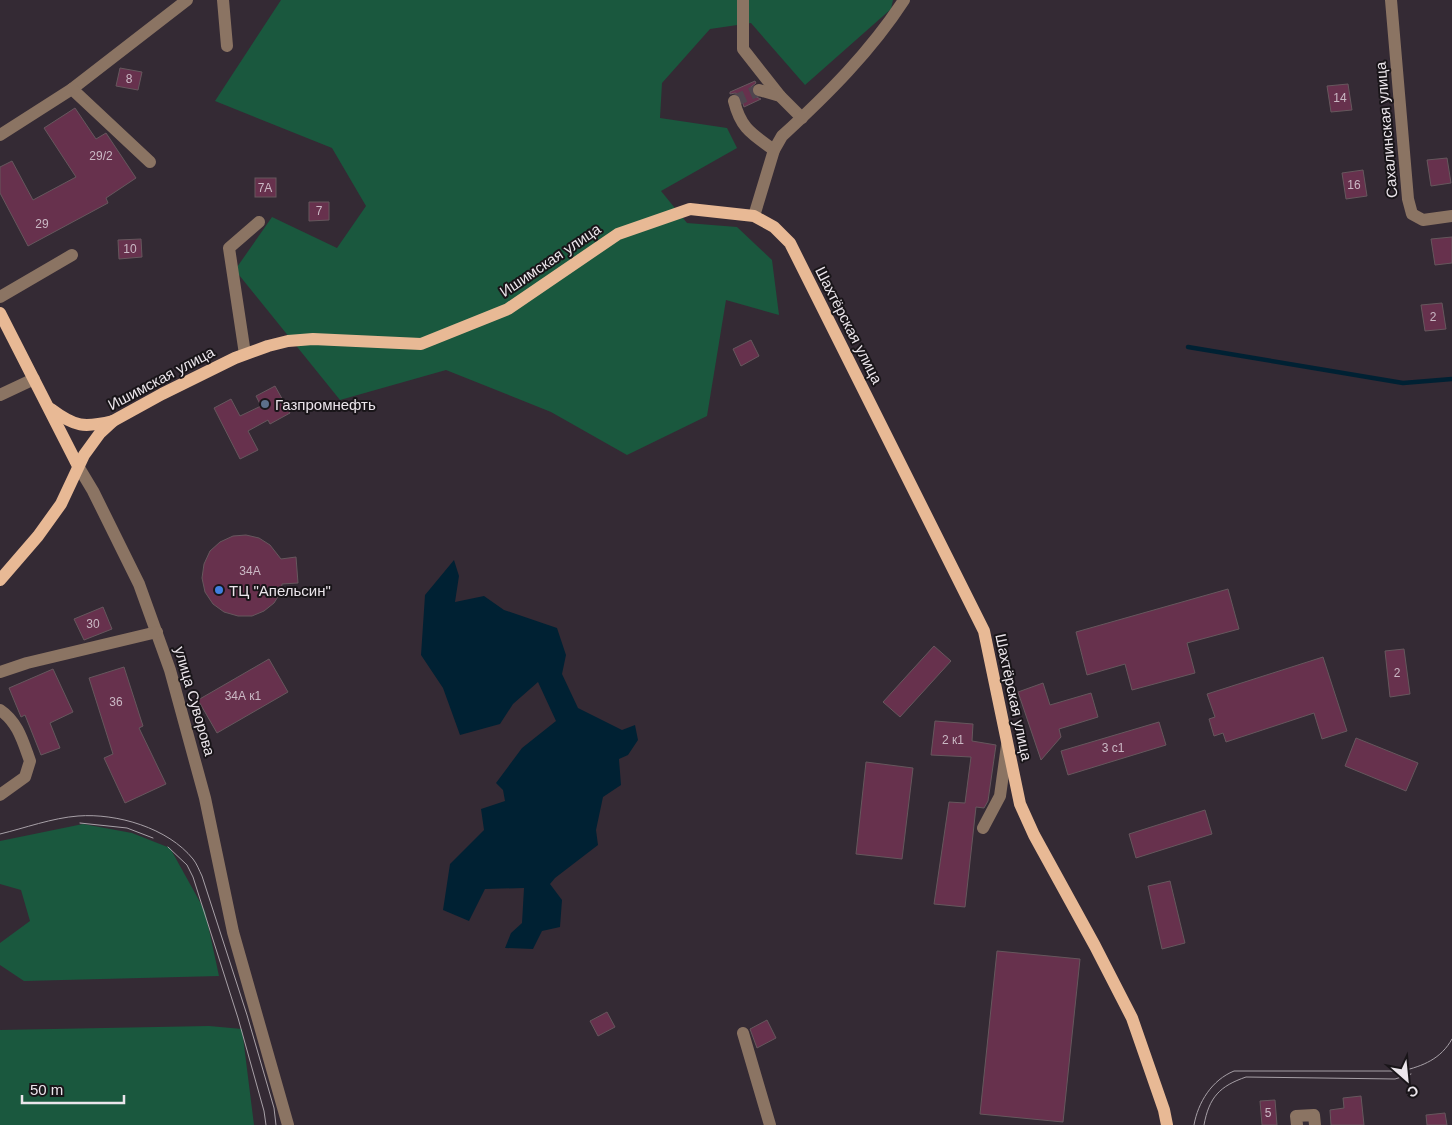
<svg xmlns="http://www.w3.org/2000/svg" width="1452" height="1125" font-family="Arial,sans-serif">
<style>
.green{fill:#1a583e}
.water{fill:#002133}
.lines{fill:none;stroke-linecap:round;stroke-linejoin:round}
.stream{stroke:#002133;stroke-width:4.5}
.building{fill:#67314d;stroke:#66575d}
.minor-tunnel{stroke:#4f464f;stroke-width:12;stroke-dasharray:12 6;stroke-linecap:butt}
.minor{stroke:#8b7463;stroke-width:12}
.major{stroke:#e8b995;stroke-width:12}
.tram{stroke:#a7a0a7;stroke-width:1}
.service-dot{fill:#5c6f8a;stroke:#191519;stroke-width:2}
.shop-dot{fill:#3f7fe0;stroke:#191519;stroke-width:2}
.labels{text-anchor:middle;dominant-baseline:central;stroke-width:4;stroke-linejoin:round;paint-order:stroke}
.number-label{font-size:12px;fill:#cab8c4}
.street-label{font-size:15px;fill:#ebe5eb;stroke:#191519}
.poi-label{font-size:15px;fill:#ebe5eb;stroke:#191519;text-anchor:start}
</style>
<rect width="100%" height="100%" fill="#342a34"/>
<g class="green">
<polygon points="281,0 893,0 891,9 805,85 751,23 710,29 662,83 660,118 727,128 737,148 661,191 687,223 737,227 772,260 779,315 726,300 707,416 627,455 551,412 446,370 340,400 235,270 272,217 337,248 366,206 332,148 215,101"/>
<polygon points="83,824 132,833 170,848 205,911 219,976 24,981 0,965 0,943 30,921 21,890 0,884 0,841"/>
<polygon points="209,1026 242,1029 254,1125 0,1125 0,1030"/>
</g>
<polygon class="water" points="454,560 459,576 455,602 484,596 504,610 557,628 566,655 562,674 578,708 622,730 635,725 638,740 628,755 619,759 621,785 603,797 596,830 598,845 555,878 550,884 562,900 560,927 542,931 533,949 505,948 511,933 522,923 524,888 485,889 469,921 443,910 450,864 484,830 481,809 505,801 503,790 496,783 522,748 556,721 538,682 513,704 500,724 460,735 443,688 421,655 425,595"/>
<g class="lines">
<polyline class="stream" points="1188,347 1403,383 1452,379"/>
</g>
<g class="building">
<polygon points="120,68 142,72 138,90 116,86"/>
<polygon points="755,81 756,83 751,87 751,92 754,96 761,99 744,107 740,95 735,93 730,94 730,92"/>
<polygon points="1348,84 1352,110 1331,112 1327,86"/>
<polygon points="75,108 96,139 106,133 136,178 106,198 108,203 28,246 0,193 0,167 12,161 33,200 76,177 44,128"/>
<polygon points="1447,158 1451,183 1431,186 1427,160"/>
<polygon points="1363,170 1367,196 1346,199 1342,173"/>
<rect x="255" y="178" width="21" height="19"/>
<polygon points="309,202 329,202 329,220 309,221"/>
<polygon points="1452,237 1452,263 1435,265 1431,239"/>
<polygon points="141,239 142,257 119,259 118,240"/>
<polygon points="1442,303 1446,329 1425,331 1421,305"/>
<polygon points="751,340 759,356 741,366 733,349"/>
<polygon points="275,386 290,413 270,424 268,420 248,431 258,450 240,459 214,408 231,399 240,416 261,406 256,396"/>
<polygon points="246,535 259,538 270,545 281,559 296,557 298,583 282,584 281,592 274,603 264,611 252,616 238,616 224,612 213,604 205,592 202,578 204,564 210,551 220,542 233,536"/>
<polygon points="1228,589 1239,629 1187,643 1195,673 1132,690 1125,664 1087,675 1076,632"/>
<polygon points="103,607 112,629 84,640 74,619"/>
<polygon points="934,646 951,661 900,717 883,702"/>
<polygon points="1404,649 1410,694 1390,697 1385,651"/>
<polygon points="1323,657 1347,731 1322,739 1314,713 1226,742 1223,733 1214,736 1209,719 1215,717 1207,694"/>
<polygon points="269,659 288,692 217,733 198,700"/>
<polygon points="124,667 143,726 139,728 166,784 125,803 104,758 113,754 89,678"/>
<polygon points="53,669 73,712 50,723 60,748 41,755 25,715 21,717 9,688"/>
<polygon points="1043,683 1050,705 1091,693 1098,717 1059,729 1061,737 1041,760 1018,692"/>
<polygon points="935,721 973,724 972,741 996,745 988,801 984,808 976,807 965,907 934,904 949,802 965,803 971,757 931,755"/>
<polygon points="1159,722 1166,745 1068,775 1061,751"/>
<polygon points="1356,738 1418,763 1406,791 1345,766"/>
<polygon points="866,762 913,768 902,859 856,854"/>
<polygon points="1205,810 1212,834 1136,858 1129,834"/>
<polygon points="1170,881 1185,943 1162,949 1148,886"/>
<polygon points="997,951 1080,959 1063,1122 980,1114"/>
<polygon points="607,1012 615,1027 598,1036 590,1021"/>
<polygon points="767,1020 776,1038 757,1048 750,1029"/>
<polygon points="1361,1096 1364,1125 1331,1125 1330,1110 1344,1108 1343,1098"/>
<polygon points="1275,1100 1277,1125 1262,1125 1260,1101"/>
<polygon points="1445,1113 1447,1125 1427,1125 1426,1115"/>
</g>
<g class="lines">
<polyline class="minor-tunnel" points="734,101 759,90"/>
<g class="minor">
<polyline points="223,0 227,46"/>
<polyline points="743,0 743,49 780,96"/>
<polyline points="1391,0 1408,199 1412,214 1423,220 1452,216"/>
<polyline points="72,89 187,0"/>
<polyline points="759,90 780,96 802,118"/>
<path d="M734,101C741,129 752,134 774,150"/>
<polyline points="0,135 72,89 150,162"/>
<path d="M754,216L774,150L782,136C827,95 871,51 904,0"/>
<polyline points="0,297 72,255"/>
<polyline points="245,354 229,248 259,222"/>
<polyline points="0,395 34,379"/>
<polyline points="78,466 93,491 139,584 170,670 205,798 233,932 288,1125"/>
<polyline points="0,672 27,663 157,632"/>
<path d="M0,710C18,722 23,742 30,761L25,777L0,795"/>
<polyline points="983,828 1000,796 1007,745"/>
<polyline points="743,1033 770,1125"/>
<polyline points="1297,1125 1296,1116 1314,1115 1315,1125"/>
</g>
<g class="major">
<polyline points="0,313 78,466"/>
<path d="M51,409C75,427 84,428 113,421"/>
<polyline points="0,580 38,536 61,504 84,455 100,433 113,421 162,394 235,358 268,346 288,341 313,339 421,344 508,309 618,234 690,209 754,216 774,227 790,243 984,631 1020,804 1034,835 1095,946 1132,1018 1164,1110 1167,1125"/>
</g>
<g class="tram">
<polyline points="80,823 127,828 153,838"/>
<path d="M0,834C25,828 52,818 78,816C117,813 168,828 193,859C197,864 199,870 202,876L247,1015L274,1108L276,1125"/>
<polyline points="168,847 187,865 193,877 238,1018 264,1111 266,1125"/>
<path d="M1194,1125C1198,1102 1212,1080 1234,1071H1402C1423,1066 1441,1059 1452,1039"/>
<path d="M1204,1125C1209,1097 1220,1086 1246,1077L1395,1079L1411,1074"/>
</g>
</g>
<circle class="service-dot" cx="265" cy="404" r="5"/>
<circle class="shop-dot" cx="219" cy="590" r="5"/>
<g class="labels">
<g class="number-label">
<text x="129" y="79">8</text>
<text x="1340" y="98">14</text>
<text x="101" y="156">29/2</text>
<text x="1354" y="185">16</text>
<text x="265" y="188">7А</text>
<text x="319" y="211">7</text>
<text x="42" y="224">29</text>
<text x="130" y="249">10</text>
<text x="1433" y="317">2</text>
<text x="250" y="571">34А</text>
<text x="93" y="624">30</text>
<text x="1397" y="673">2</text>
<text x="243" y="696">34А к1</text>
<text x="116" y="702">36</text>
<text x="953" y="740">2 к1</text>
<text x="1113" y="748">3 с1</text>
<text x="1268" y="1113">5</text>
</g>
<g class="street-label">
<text transform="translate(1386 130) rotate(-95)">Сахалинская улица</text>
<text transform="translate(550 260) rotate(-34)">Ишимская улица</text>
<text transform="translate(849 325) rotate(63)">Шахтёрская улица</text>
<text transform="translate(161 378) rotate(-28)">Ишимская улица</text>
<text transform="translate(1014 697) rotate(78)">Шахтёрская улица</text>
<text transform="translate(195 701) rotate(74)">улица Суворова</text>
</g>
<g class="poi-label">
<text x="275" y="404">Газпромнефть</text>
<text x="229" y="590">ТЦ "Апельсин"</text>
</g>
</g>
<g transform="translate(1407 1080) rotate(153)" stroke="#191519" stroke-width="4" paint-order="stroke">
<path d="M0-4L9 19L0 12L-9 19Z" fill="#ebe5eb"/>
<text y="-8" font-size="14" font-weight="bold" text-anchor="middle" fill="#ebe5eb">С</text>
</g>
<path d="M22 1095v8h102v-8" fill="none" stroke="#ebe5eb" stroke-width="2.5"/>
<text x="30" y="1095" font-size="15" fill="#ebe5eb" stroke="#191519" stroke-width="4" paint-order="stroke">50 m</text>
</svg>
